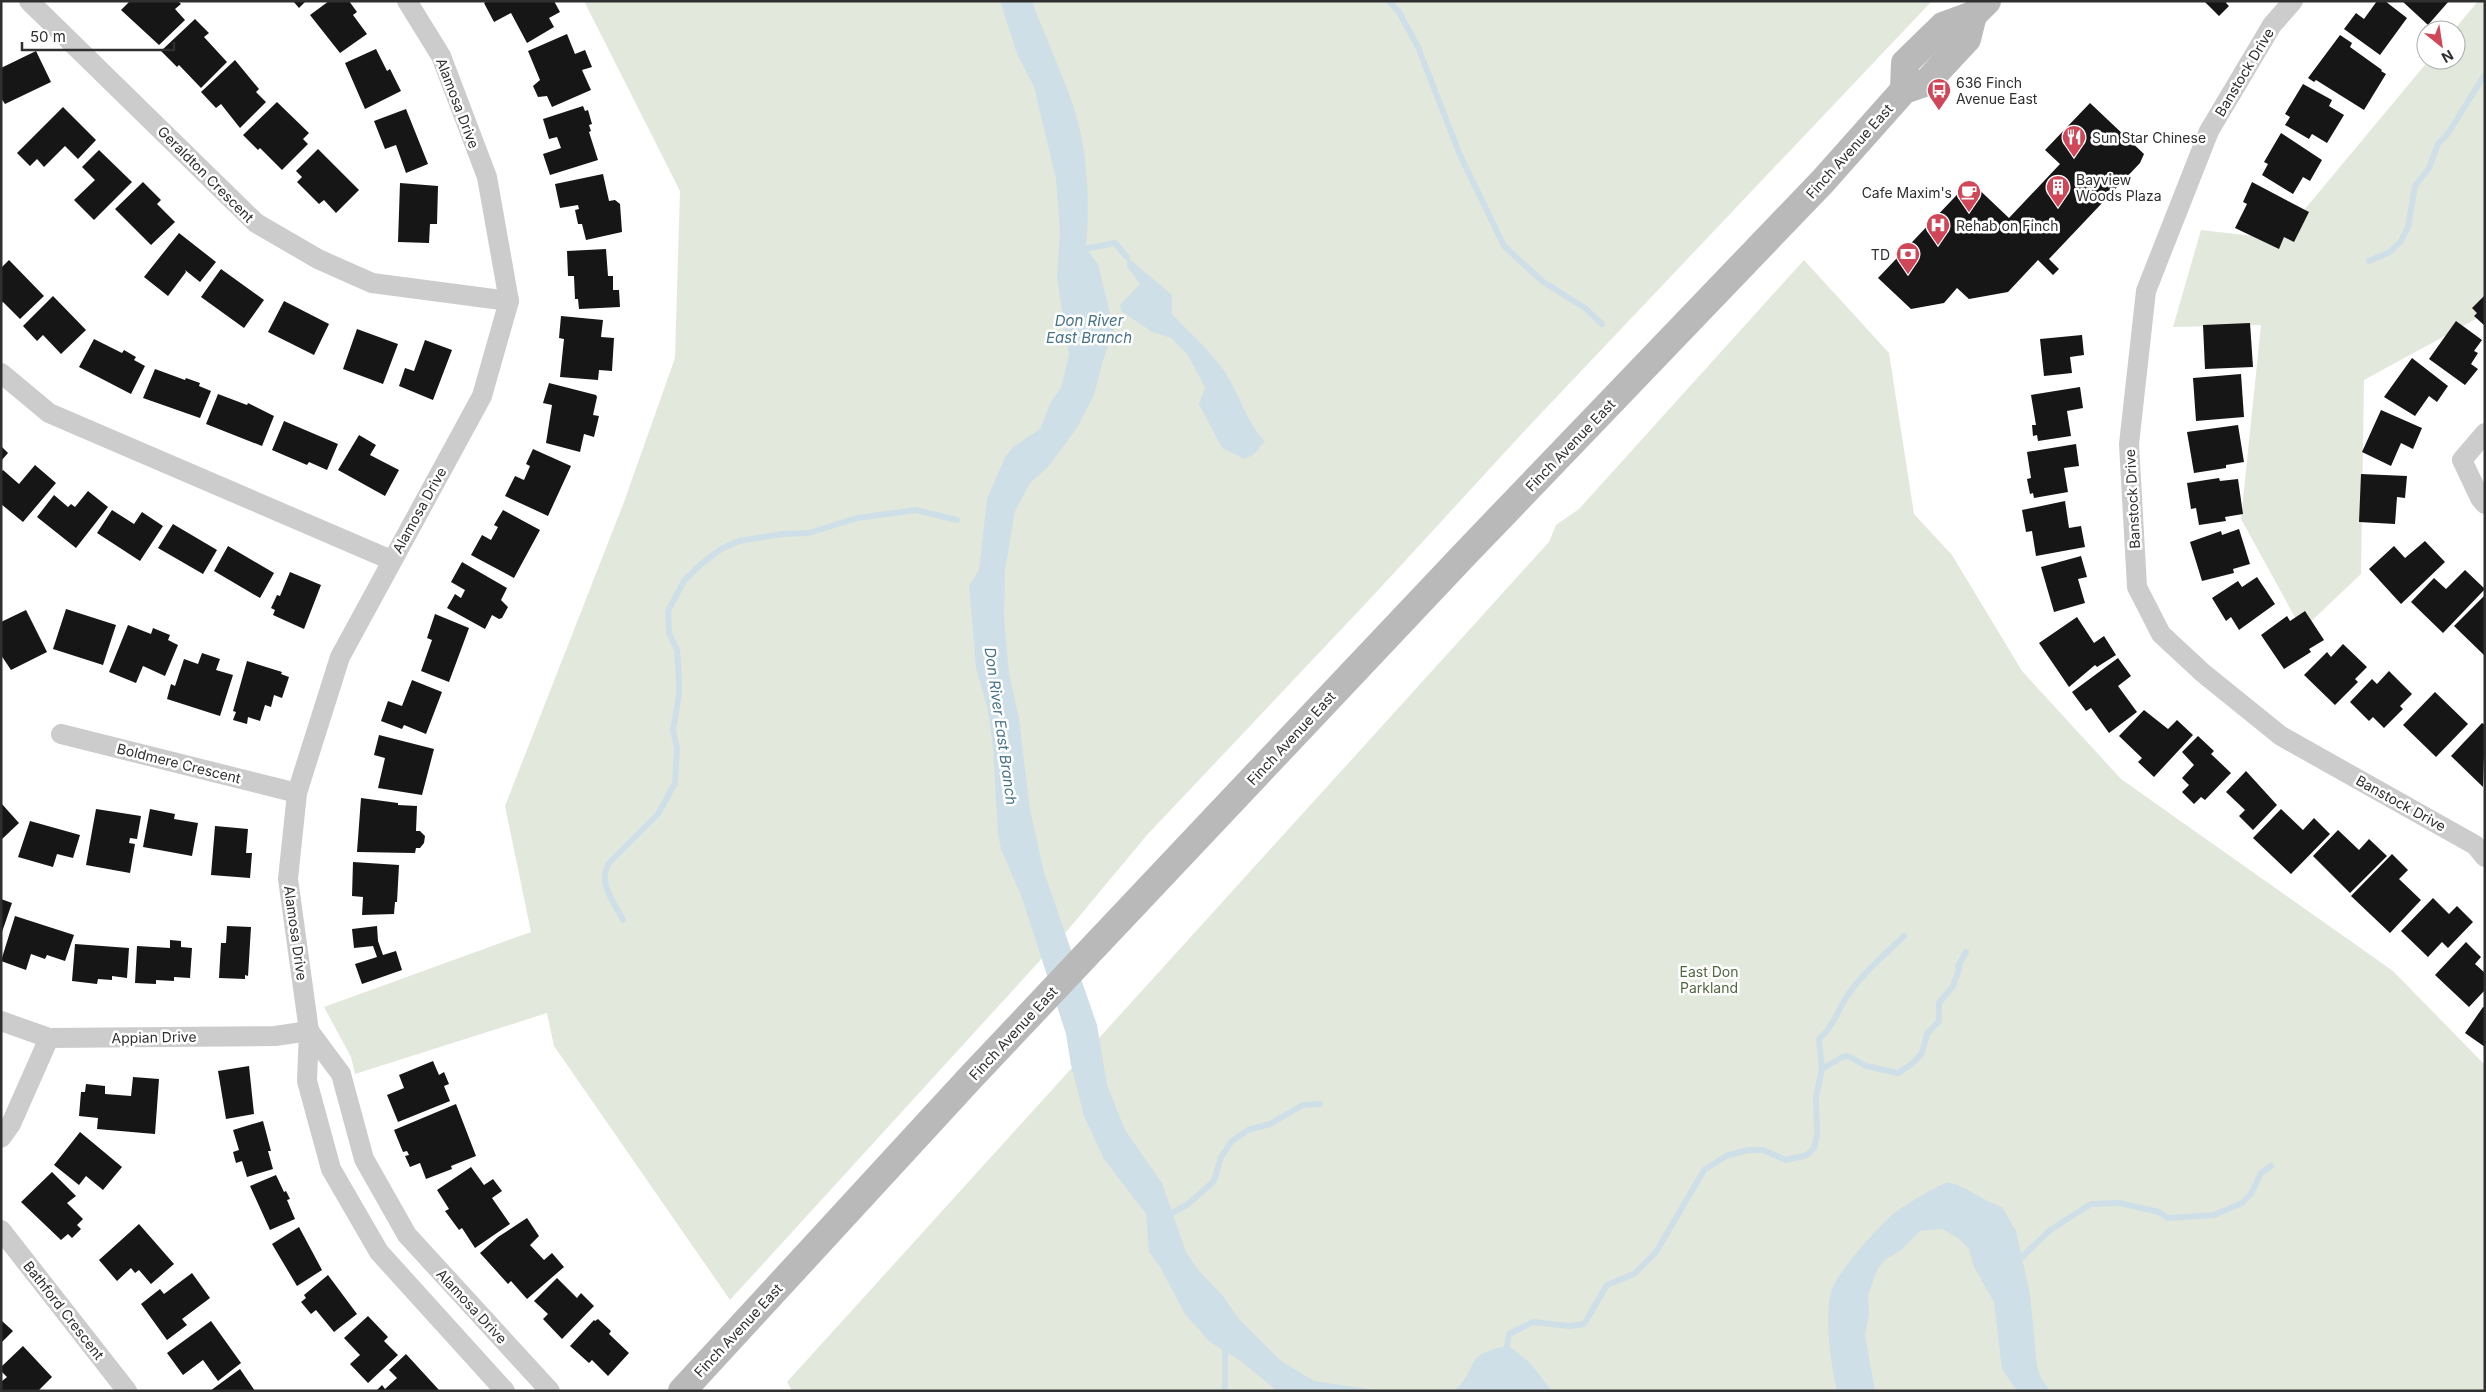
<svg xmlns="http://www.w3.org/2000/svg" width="2486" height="1392" font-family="Inter,sans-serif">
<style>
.green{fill:#e3e8dc}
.water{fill:#cedfe8}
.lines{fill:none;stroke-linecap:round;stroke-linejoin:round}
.stream{stroke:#cedfe8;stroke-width:6}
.building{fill:#161616}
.minor{stroke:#ccc;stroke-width:20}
.secondary{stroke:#b9b9b9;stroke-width:28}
.labels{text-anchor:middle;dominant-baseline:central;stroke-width:5;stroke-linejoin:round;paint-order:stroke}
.street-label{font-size:14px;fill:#2f2f2f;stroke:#fff}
.poi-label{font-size:14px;fill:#2f2f2f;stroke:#fff;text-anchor:start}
.park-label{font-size:14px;fill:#556642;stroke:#fff}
.water-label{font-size:15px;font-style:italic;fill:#477288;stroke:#fff}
</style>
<rect width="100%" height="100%" fill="#fff"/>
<g class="green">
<polygon points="584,1 1932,1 1530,425 1370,599 1147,835 1067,931 730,1300 554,1046 547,1013 355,1074 351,1057 324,1007 531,932 505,806 624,502 675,358 680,191"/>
<polygon points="2478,1 2485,1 2485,314 2364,380 2361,574 2302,630 2241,519 2261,325 2173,327 2201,230 2280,239 2429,60 2456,60 2454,30"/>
<polygon points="1804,260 1889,353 1914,514 1952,555 2022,671 2121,779 2393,971 2485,1065 2485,1391 792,1391 787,1382 1549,542 1556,525 1579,509"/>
</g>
<g class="water">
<path d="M1000,1H1032C1045,37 1062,72 1074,108C1088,152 1090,202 1086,248L1098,264L1114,330L1104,357L1094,395L1077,428L1048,467L1030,483L1015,511L1005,571L1004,619L1009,673L1019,719L1030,810L1044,872L1097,1025L1107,1085L1125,1130L1162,1183L1186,1252L1199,1271L1223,1296L1239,1319L1281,1361L1314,1381L1381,1391H1277L1242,1362L1210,1342L1185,1314L1160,1267L1149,1252L1146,1214L1104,1159L1084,1116L1071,1065L1066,1034L1022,898L1001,849L998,834L993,748L988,710L976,668L969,586L979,570L987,499L1005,457L1013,447L1040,429L1051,402L1061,388L1069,355L1057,278L1060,231L1056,179L1034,87L1017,54Z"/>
<path d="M1127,257L1172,295V314C1188,331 1208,349 1222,368C1238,389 1247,425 1265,441L1253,455L1244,459L1222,448L1199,404L1205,387L1187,354L1171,338L1152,332L1121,311L1120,305L1140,284L1127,266Z"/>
<path d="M1948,1182C1968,1187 1983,1201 2002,1207L2016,1231L2030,1294L2037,1366L2041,1378L2050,1391H2017L2002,1369L1994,1302L1973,1265L1969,1249L1958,1238L1942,1229L1920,1231L1900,1251L1886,1259L1878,1268L1868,1295L1869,1313L1865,1335L1875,1391H1837C1831,1364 1824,1319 1831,1292C1836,1273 1882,1222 1898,1210C1914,1200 1931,1189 1948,1182Z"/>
<path d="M1508,1345L1530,1363L1552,1391H1453C1464,1383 1467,1375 1473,1363C1479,1351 1496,1349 1508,1345Z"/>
</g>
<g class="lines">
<g class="stream">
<polyline points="1389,1 1399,12 1418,47 1460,155 1504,246 1542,281 1585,308 1602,324"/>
<polyline points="1078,250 1115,243 1127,257"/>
<polyline points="2369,261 2390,252 2401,241 2408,227 2415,186 2429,168 2438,144 2447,135 2485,74"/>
<path d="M623,920C614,902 597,882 609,863L658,814L675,783L677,748L673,730L679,695V678L677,650L669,633L668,611L684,581L700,565L721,549L739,541L782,534L809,533L857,518L916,510L957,520"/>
<polyline points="1822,1069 1842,1057 1848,1056 1866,1066 1898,1073 1912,1064 1922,1053 1927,1034 1939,1021 1939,1003 1953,986 1959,970 1958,966 1966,952"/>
<polyline points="1165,1213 1172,1213 1187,1205 1214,1181 1221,1157 1232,1141 1248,1130 1270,1124 1303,1105 1320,1104"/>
<polyline points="2013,1256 2022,1257 2050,1230 2091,1204 2120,1203 2159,1212 2168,1218 2214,1215 2242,1203 2251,1194 2261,1173 2271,1166"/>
<path d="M1506,1354L1509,1334L1533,1322L1570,1326L1584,1324L1607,1285L1634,1274L1656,1252L1704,1170L1726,1156L1748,1150H1763L1786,1160L1807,1155L1814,1148L1817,1134L1816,1097L1822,1069L1819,1039C1832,1028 1838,1011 1847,996C1863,973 1884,955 1904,936"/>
<polyline points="1225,1391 1225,1352 1227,1345"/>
</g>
</g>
<g class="building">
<polygon points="130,1 178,1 181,4 175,9 185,20 159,45 121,10"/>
<polygon points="293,1 306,1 299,8"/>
<polygon points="329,1 349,1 357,12 353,15 367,34 340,53 310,15"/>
<polygon points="487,1 554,1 560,12 549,18 554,27 527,43 511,13 494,22 484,3"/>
<polygon points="2204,1 2227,1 2226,3 2229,6 2219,16"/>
<polygon points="2377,1 2385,1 2407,18 2380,55 2344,29 2356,13 2364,19"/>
<polygon points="2402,1 2449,1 2428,25"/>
<polygon points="195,19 209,33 204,37 227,62 201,88 179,65 177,67 161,51"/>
<polygon points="567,34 575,54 585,50 592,67 582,70 591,90 552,107 547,96 538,97 533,86 540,80 528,51"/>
<polygon points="2340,35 2352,43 2350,47 2382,70 2381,71 2386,74 2364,110 2316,80 2314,82 2308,78"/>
<polygon points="376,49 387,71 390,69 401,91 365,109 345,63"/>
<polygon points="36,51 51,82 5,104 1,98 1,68"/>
<polygon points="235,60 259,89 256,92 266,102 240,128 221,104 216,108 201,92"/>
<polygon points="2303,84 2332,100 2329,106 2344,115 2327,143 2312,134 2309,139 2285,125 2290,117 2285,114"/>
<polygon points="277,102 309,133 303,139 308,144 282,170 260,148 258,150 243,135"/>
<polygon points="2090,103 2144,154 2140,163 2049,259 2059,269 2053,275 2038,260 2008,292 1969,299 1957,288 1944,303 1911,309 1878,278 1970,181 2009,218 2060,164 2045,150"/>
<polygon points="583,106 585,111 588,110 592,124 589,125 591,131 589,132 598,160 550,175 543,154 561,148 557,137 549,139 543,119"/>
<polygon points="63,107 96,140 78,159 65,146 44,167 37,159 30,166 17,153"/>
<polygon points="406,109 428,164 406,173 396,145 385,149 374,121"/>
<polygon points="2281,133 2322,160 2310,181 2303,177 2293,194 2262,175 2268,164 2264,162"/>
<polygon points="318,149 359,190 336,213 324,200 319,204 297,182 302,177 296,171"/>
<polygon points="99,150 132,182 94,220 74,200 95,180 82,167"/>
<polygon points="603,174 609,201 615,200 620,204 622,232 586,240 582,224 578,224 575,210 579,209 578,205 560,208 555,184"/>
<polygon points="143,182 161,200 157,204 175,222 151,245 115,209"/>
<polygon points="2252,182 2309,212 2294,242 2284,237 2279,249 2235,228 2247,204 2243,202"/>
<polygon points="400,183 438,186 437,224 430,224 429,243 398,242"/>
<polygon points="179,233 216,262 200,282 185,270 186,272 168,296 144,277"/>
<polygon points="606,249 608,276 613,276 613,290 619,290 620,307 579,309 578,299 575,299 574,276 568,276 567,251"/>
<polygon points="9,260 44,296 20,319 3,302 1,303 1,268"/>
<polygon points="221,269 264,300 244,328 201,297"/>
<polygon points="2485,295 2485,326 2474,316 2477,313 2472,308"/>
<polygon points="53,296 86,330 61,354 43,335 37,341 23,326"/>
<polygon points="284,301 329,324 314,355 268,332"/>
<polygon points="561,316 603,320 601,337 614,338 612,371 599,370 598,380 560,377 564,339 559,338"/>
<polygon points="2456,321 2482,340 2474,351 2478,353 2471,364 2478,369 2465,385 2429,359"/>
<polygon points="2250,323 2253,367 2205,369 2203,325"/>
<polygon points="357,329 398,344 383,384 343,369"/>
<polygon points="2082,335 2084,355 2070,357 2072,373 2044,376 2040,339"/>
<polygon points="94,339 122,353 124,350 136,357 134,360 145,366 131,394 79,367"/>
<polygon points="425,340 452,350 433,400 399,386 405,368 414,371"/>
<polygon points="2412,358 2448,386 2437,402 2429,396 2415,416 2384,397"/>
<polygon points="155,369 185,380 186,378 200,383 199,386 211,391 200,418 143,398"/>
<polygon points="2241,374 2244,417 2196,421 2193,378"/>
<polygon points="549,383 596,395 597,397 593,415 599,416 594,437 584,434 580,452 546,443 552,405 543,403"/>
<polygon points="2080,387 2083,408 2067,411 2071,436 2038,441 2037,435 2033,436 2032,425 2036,425 2031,395"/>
<polygon points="218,394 247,405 248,403 274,416 262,446 206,424"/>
<polygon points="2381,410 2422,428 2413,449 2401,443 2391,466 2362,452"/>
<polygon points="284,421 338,444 327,470 309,462 307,465 272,450"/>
<polygon points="2238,425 2244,462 2226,465 2226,468 2194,473 2187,432"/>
<polygon points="359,435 376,445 370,455 399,470 385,496 338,470"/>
<polygon points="2076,444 2079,466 2064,468 2068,492 2034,498 2033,493 2030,494 2027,479 2031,478 2027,452"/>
<polygon points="1,446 8,453 1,461"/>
<polygon points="533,449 571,466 548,516 505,496 515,476 524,480 530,466 526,464"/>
<polygon points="35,465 56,483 23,522 1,504 1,472 3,470 19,484"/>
<polygon points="2361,474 2407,476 2405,498 2397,497 2395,524 2359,522"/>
<polygon points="2219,478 2220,481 2238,479 2243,514 2225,517 2226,521 2199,525 2196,508 2191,509 2187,483"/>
<polygon points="88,491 108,507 76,548 37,517 54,495 68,507 71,504 75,507"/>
<polygon points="2065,501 2069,528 2081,526 2085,547 2036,556 2032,531 2026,532 2022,510"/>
<polygon points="112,510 134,524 142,512 163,526 140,561 97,533"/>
<polygon points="503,510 540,530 514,578 471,555 482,535 491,540 498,527 494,525"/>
<polygon points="173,524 217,550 203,574 158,548"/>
<polygon points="2239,529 2250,564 2233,569 2234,573 2202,581 2190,542 2221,531 2222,535"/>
<polygon points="2425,541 2445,562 2401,604 2369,569 2394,546 2405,558"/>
<polygon points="228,546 274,573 260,598 214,571"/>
<polygon points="2081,556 2087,577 2078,579 2085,603 2054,612 2041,567"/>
<polygon points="462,562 507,588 501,600 508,607 502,618 499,619 492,615 485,629 447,608 455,594 461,598 465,590 451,582"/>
<polygon points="2465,570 2485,589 2443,633 2411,602 2434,578 2446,589"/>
<polygon points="290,572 321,585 304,629 273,615 275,610 271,608 277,595 280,596"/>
<polygon points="2257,577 2275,604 2239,630 2231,617 2226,621 2212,598 2238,581 2242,587"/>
<polygon points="2485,595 2485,656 2454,626"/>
<polygon points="66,609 116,625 103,665 53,649"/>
<polygon points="26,610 47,652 11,670 1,655 1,622"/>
<polygon points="2305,611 2324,640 2309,649 2311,652 2284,669 2261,635 2287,616 2290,621"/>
<polygon points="435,614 469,628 449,682 421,671 432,640 427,638"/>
<polygon points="2077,617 2094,643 2104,636 2116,655 2097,667 2095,665 2069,687 2039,643"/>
<polygon points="128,625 151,634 153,628 170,635 168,640 178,645 165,676 143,666 136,683 109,672"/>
<polygon points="2343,644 2367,667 2355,679 2358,682 2335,705 2304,675 2327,652 2331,657"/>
<polygon points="202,653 220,659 216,670 233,675 220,716 167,699 171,684 175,686 184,659 198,664"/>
<polygon points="2118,658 2131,676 2118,686 2137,712 2109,733 2091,708 2086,711 2072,692"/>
<polygon points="247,661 282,672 281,674 289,677 282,698 274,695 271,707 265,705 260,721 248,717 247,724 233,720 236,712 233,711"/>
<polygon points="2389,671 2412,694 2400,706 2403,709 2384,728 2373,717 2369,721 2350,702 2372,679 2377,684"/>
<polygon points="412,680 442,692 426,734 404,725 402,729 381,721 388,701 402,706"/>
<polygon points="2435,692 2468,724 2436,757 2403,725"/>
<polygon points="2144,710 2168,729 2177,720 2193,735 2154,777 2138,762 2142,758 2119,736"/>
<polygon points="2482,723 2485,725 2483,787 2451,756"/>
<polygon points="379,735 434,749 422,795 378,788 385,758 374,755"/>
<polygon points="2198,736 2214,751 2211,754 2231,773 2205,800 2201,797 2194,804 2182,792 2189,785 2182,778 2194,765 2182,752"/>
<polygon points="2246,771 2277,805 2253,830 2239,816 2245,810 2226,792"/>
<polygon points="361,798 398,803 398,805 417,806 416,831 420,831 425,836 424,843 420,848 416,848 415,853 357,852"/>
<polygon points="1,803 19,823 1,840"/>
<polygon points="96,809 141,816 137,839 130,838 129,843 135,844 130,873 86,865"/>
<polygon points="150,809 175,814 174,819 198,823 192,856 143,847"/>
<polygon points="2281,809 2303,830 2314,818 2330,834 2291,874 2253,838"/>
<polygon points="30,821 80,835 73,858 57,854 53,867 18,857"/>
<polygon points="215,826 248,829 246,853 252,853 250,878 211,875"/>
<polygon points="2338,830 2359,850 2369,839 2387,856 2350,893 2313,856"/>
<polygon points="2392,854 2408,870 2399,879 2421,900 2390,933 2351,896"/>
<polygon points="353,862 399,865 397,902 395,902 394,914 362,915 363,897 352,896"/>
<polygon points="2433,898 2449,914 2457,906 2473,922 2448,948 2442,942 2428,957 2401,931"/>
<polygon points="1,899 12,903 2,932 1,931"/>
<polygon points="15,916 74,935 65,961 47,955 45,959 31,954 26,970 1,961"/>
<polygon points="227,926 251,927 248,976 245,975 245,979 219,978 221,943 226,943"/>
<polygon points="377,926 378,941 383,955 396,951 402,970 362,984 355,964 377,957 373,946 354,948 352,929"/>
<polygon points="170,940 181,941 181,947 192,948 190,978 174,977 174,981 156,980 156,984 135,983 137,946 170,948"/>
<polygon points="2466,942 2481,957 2475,964 2485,973 2485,990 2469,1007 2435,975"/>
<polygon points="75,944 129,948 127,978 112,976 112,980 98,979 97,984 72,981"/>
<polygon points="2483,1007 2485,1008 2485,1047 2465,1033"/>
<polygon points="433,1061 439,1075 444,1072 449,1084 444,1086 450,1101 398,1122 387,1095 404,1088 399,1075"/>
<polygon points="249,1066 254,1114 226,1119 218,1071"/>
<polygon points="133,1077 159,1079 155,1134 97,1129 98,1118 79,1116 81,1092 85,1092 86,1084 105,1086 105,1094 131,1096"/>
<polygon points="456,1104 476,1156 451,1166 452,1169 426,1179 420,1163 410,1167 405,1156 409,1155 407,1151 403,1152 394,1130"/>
<polygon points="263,1121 271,1151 268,1151 273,1169 247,1177 242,1161 236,1163 233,1152 239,1150 233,1130"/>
<polygon points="80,1132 122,1167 103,1190 86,1176 79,1185 54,1165"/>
<polygon points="471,1167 484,1185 493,1179 502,1191 492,1198 510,1224 475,1248 462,1228 459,1230 445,1211 449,1209 437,1190"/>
<polygon points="52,1172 76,1196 67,1203 83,1219 77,1225 81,1229 72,1238 68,1234 61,1240 21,1202"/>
<polygon points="276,1175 284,1192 286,1191 290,1199 287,1200 295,1219 270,1230 250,1186"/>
<polygon points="527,1218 539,1236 530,1245 544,1260 552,1253 564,1267 527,1299 511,1281 508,1284 480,1253 498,1237"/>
<polygon points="139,1224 174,1264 151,1284 139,1270 135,1273 131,1268 117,1281 99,1260"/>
<polygon points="299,1227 322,1270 297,1286 272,1244"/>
<polygon points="192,1273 210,1298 182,1319 187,1325 167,1340 141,1304 160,1289 164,1294"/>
<polygon points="328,1275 357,1314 334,1332 316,1310 311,1314 301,1302 306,1298 304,1295"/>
<polygon points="557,1278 577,1298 581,1293 594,1306 562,1339 543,1319 548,1314 534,1301"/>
<polygon points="368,1316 388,1337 384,1341 398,1355 368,1383 350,1364 360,1355 344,1338"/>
<polygon points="598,1319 611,1331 609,1334 629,1353 608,1376 592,1360 589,1363 570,1346 594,1320 595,1321"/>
<polygon points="1,1320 13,1331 1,1343"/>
<polygon points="211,1321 241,1363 218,1381 203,1360 183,1375 167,1353"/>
<polygon points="23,1346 52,1377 38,1391 1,1391 1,1382 7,1377 1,1371 1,1367"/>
<polygon points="406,1354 439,1390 438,1391 376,1391 382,1385 385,1389 397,1378 389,1370"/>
<polygon points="240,1369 255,1391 210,1391"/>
</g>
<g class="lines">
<g class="minor">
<polyline points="29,1 256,223 318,259 372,283 509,301"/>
<polyline points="407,1 441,56 487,177 509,301 482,396 340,657 297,793 288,879 309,1031 307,1081 331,1169 379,1252 505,1391"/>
<polyline points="2293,1 2272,25 2209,131 2146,291 2129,444 2137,587 2161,634 2203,673 2281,736 2475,845 2485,857"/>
<polyline points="1,373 49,413 391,560"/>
<polyline points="2485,433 2462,460 2480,498 2485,504"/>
<polyline points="61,734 297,793"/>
<polyline points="1,1021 49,1038 275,1036 309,1031"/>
<polyline points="309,1031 341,1074 364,1159 407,1235 550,1391"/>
<polyline points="1,1138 11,1124 49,1038"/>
<polyline points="1,1230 127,1391"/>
</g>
<g class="secondary">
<polyline points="1904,90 1905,63 1943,26 1973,15 1987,1"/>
<polyline points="682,1391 972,1076 1465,554 1823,181 1904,90 1927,82 1967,39 1973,15"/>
</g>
</g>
<defs>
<g id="bus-pin" transform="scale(1.25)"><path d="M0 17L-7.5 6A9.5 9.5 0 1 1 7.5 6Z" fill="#d04759" stroke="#fff"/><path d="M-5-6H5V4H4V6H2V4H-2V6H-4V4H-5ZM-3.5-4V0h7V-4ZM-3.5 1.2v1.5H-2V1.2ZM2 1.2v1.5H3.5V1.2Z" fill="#fff"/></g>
<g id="restaurant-pin" transform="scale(1.25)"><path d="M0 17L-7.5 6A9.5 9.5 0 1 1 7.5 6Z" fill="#d04759" stroke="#fff"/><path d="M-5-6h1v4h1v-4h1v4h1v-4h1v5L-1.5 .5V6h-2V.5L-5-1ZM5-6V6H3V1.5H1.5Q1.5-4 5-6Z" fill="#fff"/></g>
<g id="building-pin" transform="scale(1.25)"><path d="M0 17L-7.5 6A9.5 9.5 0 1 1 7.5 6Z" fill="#d04759" stroke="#fff"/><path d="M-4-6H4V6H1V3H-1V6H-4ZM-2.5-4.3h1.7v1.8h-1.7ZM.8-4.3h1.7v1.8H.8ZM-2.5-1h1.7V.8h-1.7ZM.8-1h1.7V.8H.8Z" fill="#fff"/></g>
<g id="cafe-pin" transform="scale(1.25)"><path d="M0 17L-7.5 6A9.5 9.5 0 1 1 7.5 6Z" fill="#d04759" stroke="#fff"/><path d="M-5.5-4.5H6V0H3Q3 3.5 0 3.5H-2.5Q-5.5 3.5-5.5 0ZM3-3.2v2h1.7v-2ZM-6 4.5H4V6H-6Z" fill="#fff"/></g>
<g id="hospital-pin" transform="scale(1.25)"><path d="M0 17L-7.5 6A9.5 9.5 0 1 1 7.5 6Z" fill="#d04759" stroke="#fff"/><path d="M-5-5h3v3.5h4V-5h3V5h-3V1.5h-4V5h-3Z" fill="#fff"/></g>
<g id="bank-pin" transform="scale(1.25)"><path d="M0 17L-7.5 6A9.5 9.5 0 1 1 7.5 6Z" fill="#d04759" stroke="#fff"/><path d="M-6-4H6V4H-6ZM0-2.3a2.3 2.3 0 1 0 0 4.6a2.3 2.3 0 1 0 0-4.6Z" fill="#fff"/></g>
</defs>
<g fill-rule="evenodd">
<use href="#bus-pin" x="1939" y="90"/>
<use href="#restaurant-pin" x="2074" y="137"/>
<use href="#building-pin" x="2058" y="187"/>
<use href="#cafe-pin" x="1969" y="192"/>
<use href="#hospital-pin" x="1938" y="225"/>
<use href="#bank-pin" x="1908" y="254"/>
</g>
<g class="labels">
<g class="street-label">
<text transform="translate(2244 72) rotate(-59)">Banstock Drive</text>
<text transform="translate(458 103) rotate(69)">Alamosa Drive</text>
<text transform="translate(1849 151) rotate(-48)">Finch Avenue East</text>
<text transform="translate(206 174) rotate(45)">Geraldton Crescent</text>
<text transform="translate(1570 445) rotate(-46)">Finch Avenue East</text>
<text transform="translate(2132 499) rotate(-93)">Banstock Drive</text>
<text transform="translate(419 510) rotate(-61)">Alamosa Drive</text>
<text transform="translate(1291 738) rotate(-47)">Finch Avenue East</text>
<text transform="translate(179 763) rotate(14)">Boldmere Crescent</text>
<text transform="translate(2401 803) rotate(29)">Banstock Drive</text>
<text transform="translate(296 933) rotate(82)">Alamosa Drive</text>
<text transform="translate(1013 1033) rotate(-47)">Finch Avenue East</text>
<text transform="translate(154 1037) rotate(-1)">Appian Drive</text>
<text transform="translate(472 1306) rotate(47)">Alamosa Drive</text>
<text transform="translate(64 1310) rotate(52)">Bathford Crescent</text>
<text transform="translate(738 1330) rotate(-47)">Finch Avenue East</text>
</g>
<g class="poi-label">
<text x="1956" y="82">636 Finch<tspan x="1956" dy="16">Avenue East</tspan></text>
<text x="2092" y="137">Sun Star Chinese</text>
<text x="2076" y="179">Bayview<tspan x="2076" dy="16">Woods Plaza</tspan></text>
<text x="1952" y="192" text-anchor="end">Cafe Maxim's</text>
<text x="1956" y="225">Rehab on Finch</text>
<text x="1890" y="254" text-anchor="end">TD</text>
</g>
<g class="park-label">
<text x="1709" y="971">East Don<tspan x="1709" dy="16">Parkland</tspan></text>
</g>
<g class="water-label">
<text x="1089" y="320">Don River<tspan x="1089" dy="17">East Branch</tspan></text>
<text transform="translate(1001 726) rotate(82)">Don River East Branch</text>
</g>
</g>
<rect width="2486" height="1392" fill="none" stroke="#2f2f2f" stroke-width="5"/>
<g transform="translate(2441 45) rotate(150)"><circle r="24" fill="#ffffff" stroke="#acacac"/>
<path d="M0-4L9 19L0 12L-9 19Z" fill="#d04759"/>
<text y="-8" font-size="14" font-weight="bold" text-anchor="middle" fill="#2f2f2f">N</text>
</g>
<path d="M22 42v8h152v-8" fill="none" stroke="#2f2f2f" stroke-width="2.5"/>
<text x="30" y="42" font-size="15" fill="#2f2f2f" stroke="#ffffff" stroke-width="4" paint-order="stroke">50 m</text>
</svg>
